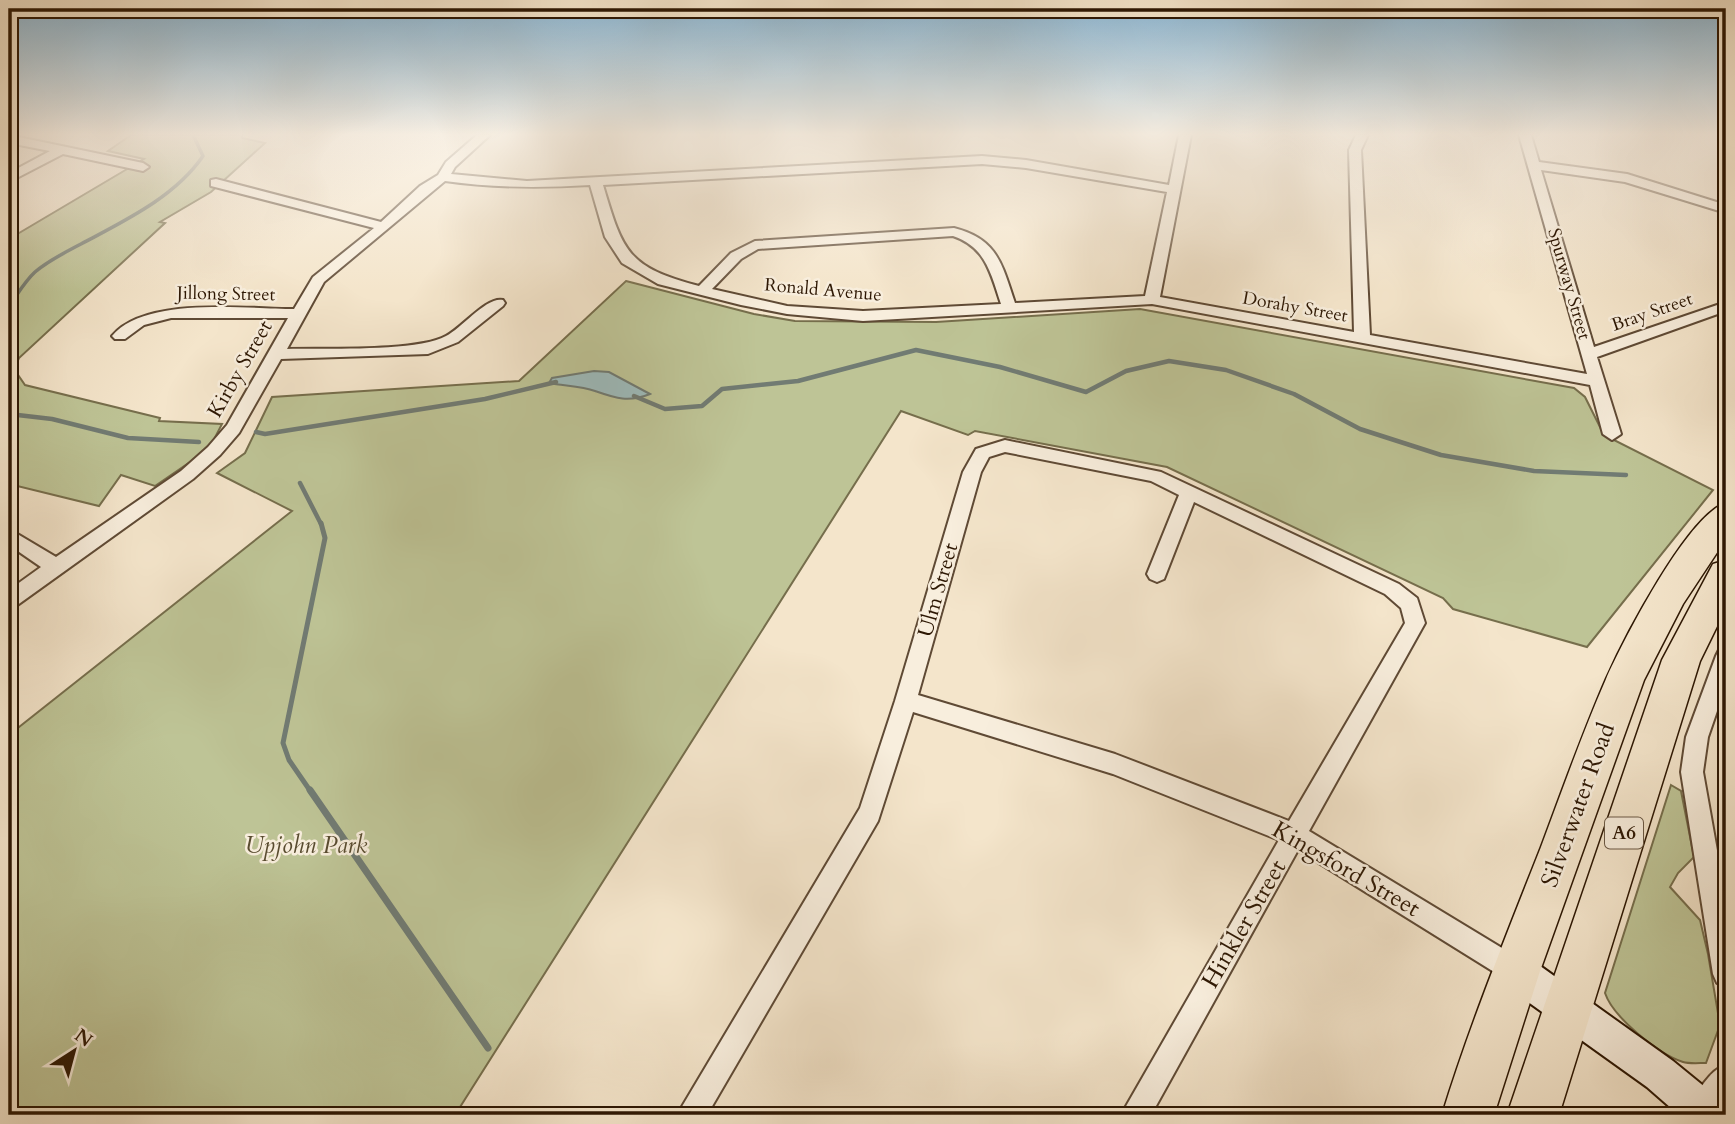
<svg xmlns="http://www.w3.org/2000/svg" width="1735" height="1124" font-family="Cardo,serif">
<style>
.green{fill:#bec496;stroke:#766e4c;stroke-width:2}
.water{fill:#9ebdbe;stroke:#717b73;stroke-width:2}
.lines{fill:none;stroke-linecap:round;stroke-linejoin:round}
.stream-far3{stroke:#717b73;stroke-width:3.5}
.stream-far2{stroke:#717b73;stroke-width:4.5}
.stream-far1{stroke:#717b73;stroke-width:5}
.stream{stroke:#717b73;stroke-width:7}
.street-casing{stroke:#5f4a35;stroke-width:4}
.secondary-casing{stroke:#2d1703;stroke-width:4}
.highway-casing{stroke:#2d1703;stroke-width:3}
.street{fill:#f8eedd;fill-rule:evenodd}
.secondary{fill:#f8eedd;fill-rule:evenodd}
.highway{fill:#f4e5cb;fill-rule:evenodd}
.labels{text-anchor:middle;dominant-baseline:central;stroke-width:5;stroke-linejoin:round;paint-order:stroke}
.far-street-label{font-size:18px;fill:#2d1703;stroke:#f8eedd}
.shield{fill:#f8eedd;stroke:#6a5844;stroke-width:2}
.shield-label{font-size:19px;font-weight:bold;fill:#2d1703}
.street-label{font-size:21px;fill:#2d1703;stroke:#f8eedd}
.near-street-label{font-size:24px;fill:#2d1703;stroke:#f8eedd}
.near-park-label{font-size:24px;font-style:italic;fill:#584b2f;stroke:#f8eedd}
</style>
<rect width="100%" height="100%" fill="#f4e5cb"/>
<filter id="stains"><feTurbulence type="fractalNoise" baseFrequency=".00286" numOctaves="4"/><feColorMatrix values="0 0 0 0 .2 0 0 0 0 .09 0 0 0 0 .02 0 0 0 .5 -.17"/></filter>
<radialGradient id="worn" r=".72"><stop offset=".6" stop-color="#630" stop-opacity="0"/><stop offset="1" stop-color="#630" stop-opacity=".3"/></radialGradient>
<g class="green">
<polygon points="131,135 242,135 242,138 265,143 211,192 160,222 165,223 19,358 14,369 25,385 160,418 159,421 222,424 209,449 155,486 121,475 99,506 9,484 9,239 144,159 108,151"/>
<polygon points="626,281 754,314 795,321 936,322 1140,309 1574,388 1585,397 1604,435 1713,490 1587,647 1453,609 1443,598 1167,467 975,431 968,435 901,411 455,1115 9,1115 9,735 292,511 217,473 245,453 272,397 519,381"/>
<path d="M1671,785L1681,791L1694,857L1678,873L1670,887L1700,920L1708,954L1720,1025L1706,1063C1699,1063 1689,1064 1683,1062C1658,1054 1613,1017 1605,993Z"/>
</g>
<path class="water" d="M594,371L609,372L650,394C628,403 615,398 595,391C581,386 564,386 549,383L552,378Z"/>
<g class="lines">
<path class="stream-far3" d="M9,306C17,295 25,281 35,272C49,260 66,252 81,244C124,221 175,197 203,156L193,135"/>
<g class="stream-far2">
<polyline points="634,396 665,409 702,406 722,389 798,381 916,350 1000,367 1086,392 1126,371 1169,361 1226,370 1294,394 1360,429 1441,455 1534,471 1626,475"/>
<polyline points="9,414 52,419 128,438 199,442"/>
<polyline points="256,432 265,434 485,399 556,382"/>
<polyline points="300,483 321,524"/>
</g>
<polyline class="stream-far1" points="311,792 289,760 283,743 325,538 321,523"/>
<polyline class="stream" points="310,790 488,1048"/>
<g class="street-casing">
<g id="street">
<polygon points="9,135 143,163 149,167 143,171 63,154 9,182 9,173 50,151 9,143"/>
<path d="M477,135H490L455,167L451,174L527,181L982,156L1026,160L1169,185L1179,135H1191L1160,297L1354,332L1349,150L1356,135H1368L1361,150L1370,335L1587,374L1519,135H1531L1539,162L1627,174L1726,205V213L1625,182L1541,170L1594,347L1726,302V311L1597,357L1621,434L1612,440L1603,434L1590,385L1152,304L863,321L787,314L741,305L658,284L622,263L605,237L590,185C540,188 494,188 445,181L324,282L287,349C324,348 417,352 446,336C462,328 487,296 503,300L505,303L503,306L458,342L428,354L281,359L239,433L220,455L193,479L16,606L9,608V590L41,567L9,545V529L56,557L181,471L208,447L227,425L288,318H171L144,325L125,339H115L112,336C145,296 246,309 294,309L313,277L374,228L211,186V180L216,179L381,222L420,186L438,175L446,162ZM982,164L1026,168L1167,192L1145,296L1015,303C1002,265 998,239 954,228L755,241L731,253L699,286C627,267 623,252 603,185ZM953,236C986,247 991,274 1001,304L863,311L787,306L712,289L741,259L758,249Z"/>
<path d="M1005,440L1161,472L1399,584L1417,598L1425,623L1309,831L1525,962L1529,971L1525,980L1516,984L1507,980L1298,850L1151,1115H1121L1279,840L1113,774L913,712L878,821L707,1115H677L860,808L895,701L963,472L976,449ZM1005,452L1151,481L1179,495L1147,574L1150,579L1157,582L1164,579L1194,502L1385,594L1401,608L1405,623L1289,821L1115,754L918,695L981,472L989,457Z"/>
<polygon points="1726,647 1726,685 1708,737 1703,772 1726,901 1726,987 1717,983 1713,974 1681,772 1686,737 1716,656 1719,650"/>
<path d="M1726,1064V1101L1717,1115H1691L1689,1110C1696,1093 1709,1071 1726,1064Z"/>
</g>
</g>
<g class="secondary-casing">
<polygon id="secondary" points="1516,953 1529,958 1673,1061 1722,1101 1726,1115 1679,1115 1647,1087 1503,984 1498,971 1503,958"/>
</g>
<g class="highway-casing">
<g id="highway">
<path d="M1726,503V539L1683,604L1644,680L1540,971L1494,1115H1442C1470,1024 1506,936 1541,847C1562,791 1582,734 1606,679C1623,641 1688,514 1726,503Z"/>
<polygon points="1726,560 1726,608 1700,661 1559,1115 1507,1115 1662,660 1713,564"/>
</g>
</g>
<use href="#street" class="street"/>
<use href="#secondary" class="secondary"/>
<use href="#highway" class="highway"/>
</g>
<linearGradient id="sky" x2="0" y2="1"><stop stop-color="#8ab8d7"/><stop offset="0.46" stop-color="#faf3e8"/><stop offset="1" stop-color="#faf3e8" stop-opacity="0"/></linearGradient>
<rect width="1735" height="292" fill="url(#sky)"/>
<g class="labels">
<g class="far-street-label">
<text transform="translate(1569 284) rotate(74)">Spurway Street</text>
<text transform="translate(823 290) rotate(5)">Ronald Avenue</text>
<text transform="translate(226 294) rotate(1)">Jillong Street</text>
<text transform="translate(1295 307) rotate(10)">Dorahy Street</text>
<text transform="translate(1652 312) rotate(-19)">Bray Street</text>
</g>
<rect class="shield" x="1605" y="817.5" width="38" height="31" rx="5"/>
<g class="shield-label">
<text x="1624" y="833">A6</text>
</g>
<g class="street-label">
<text transform="translate(240 369) rotate(-60)">Kirby Street</text>
<text transform="translate(938 590) rotate(-74)">Ulm Street</text>
</g>
<g class="near-street-label">
<text transform="translate(1578 805) rotate(-70)">Silverwater Road</text>
<text transform="translate(1346 869) rotate(30)">Kingsford Street</text>
<text transform="translate(1244 924) rotate(-60)">Hinkler Street</text>
</g>
<g class="near-park-label">
<text x="306" y="845">Upjohn Park</text>
</g>
</g>
<rect width="1735" height="1124" fill="none" stroke="#f4e5cb" stroke-width="35"/>
<rect x="10" y="10" width="1714" height="1103" fill="none" stroke="#2d1703" stroke-width="3.5"/>
<rect x="18" y="18" width="1700" height="1089" fill="none" stroke="#2d1703" stroke-width="2"/>
<g transform="translate(74 1051) rotate(36)" stroke="#f8eedd" stroke-width="5" paint-order="stroke">
<path d="M0-5L12 26L0 18L-12 26Z" fill="#2d1703"/>
<text y="-10" font-size="19" font-weight="bold" text-anchor="middle" fill="#2d1703">N</text>
</g>
<rect width="100%" height="100%" filter="url(#stains)"/>
<rect width="100%" height="100%" fill="url(#worn)"/>
</svg>
